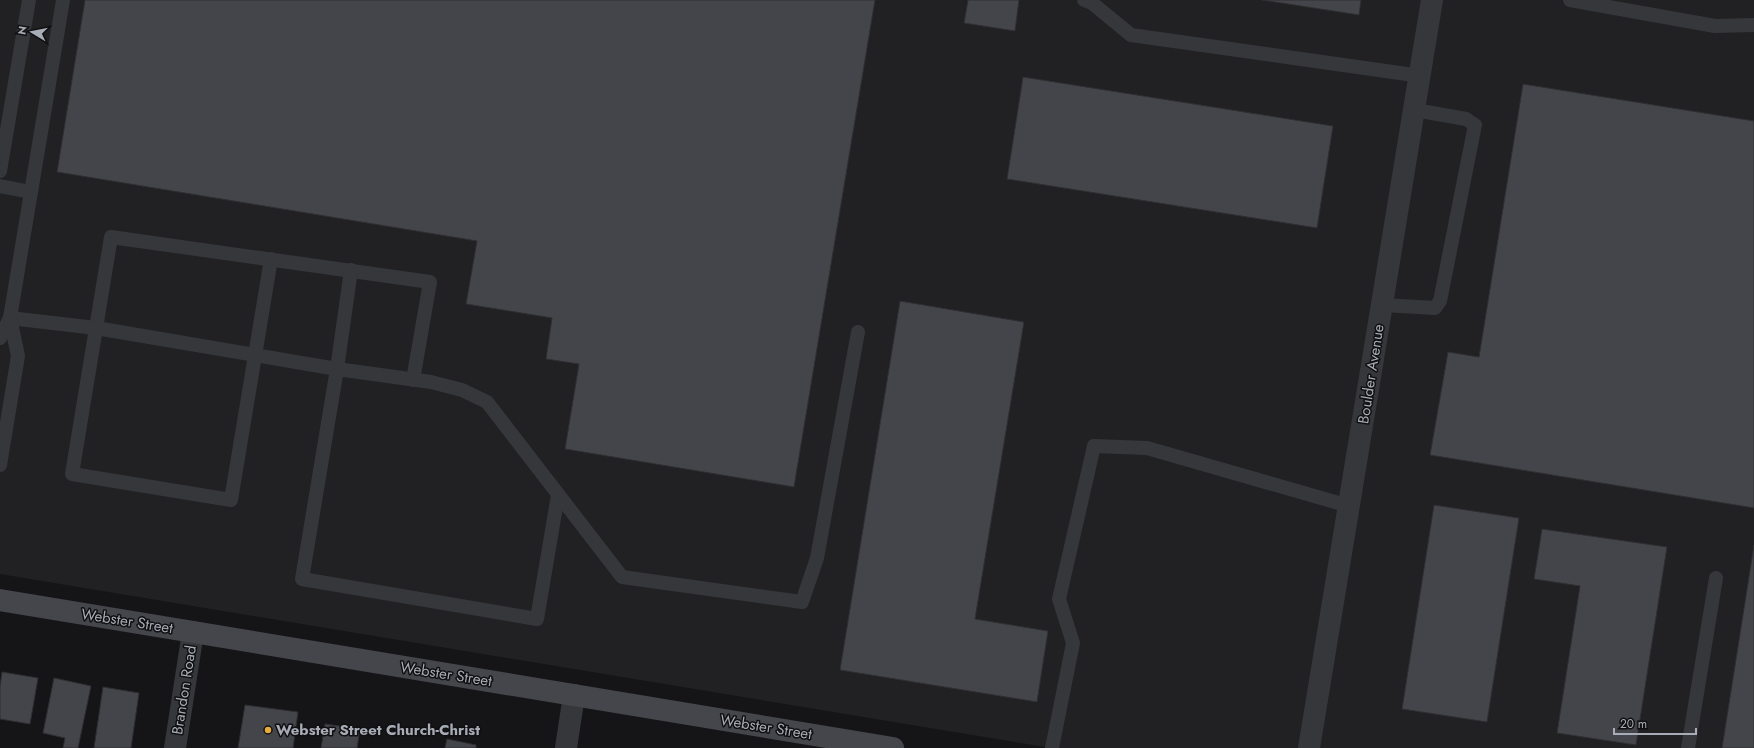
<svg xmlns="http://www.w3.org/2000/svg" width="1754" height="748" font-family="Jost,sans-serif">
<style>
.built{fill:#212123}
.building{fill:#44454a;stroke:#2f2f32}
.lines{fill:none;stroke-linecap:round;stroke-linejoin:round}
.lane{stroke:#36373b;stroke-width:14}
.street{stroke:#36373b;stroke-width:22}
.secondary{stroke:#44464b;stroke-width:22}
.poi-dot{fill:#e7ab3d;stroke:#101012;stroke-width:1.5}
.labels{text-anchor:middle;dominant-baseline:central;stroke-width:3;stroke-linejoin:round;paint-order:stroke}
.street-label{font-size:15px;fill:#a8acb6;stroke:#101012}
.poi-label{font-size:15px;font-weight:bold;fill:#a8acb6;stroke:#101012;text-anchor:start}
</style>
<rect width="100%" height="100%" fill="#151517"/>
<polygon class="built" points="0,0 1754,0 1754,748 1051,748 0,574"/>
<g class="building">
<polygon points="85,0 875,0 794,487 565,449 579,364 546,359 552,318 466,304 477,241 57,172"/>
<polygon points="968,0 1019,0 1015,31 964,23"/>
<polygon points="1262,0 1361,0 1359,15"/>
<polygon points="1023,77 1333,126 1317,228 1007,179"/>
<polygon points="1523,84 1754,121 1754,508 1430,455 1448,352 1479,357"/>
<polygon points="900,301 1024,322 975,619 1048,631 1037,702 840,670"/>
<polygon points="1434,505 1519,518 1487,722 1402,709"/>
<polygon points="1542,529 1667,547 1636,745 1557,733 1580,586 1534,579"/>
<polygon points="1754,545 1754,748 1722,748"/>
<polygon points="2,672 38,678 30,724 0,719 0,687"/>
<polygon points="54,678 91,686 78,748 63,748 65,738 43,733"/>
<polygon points="103,687 139,693 131,748 94,748"/>
<polygon points="245,705 298,712 293,748 238,748"/>
<polygon points="325,724 360,729 357,748 321,748"/>
<polygon points="447,739 476,745 476,748 445,748"/>
</g>
<g class="lines">
<g class="lane">
<polyline points="1084,0 1092,3 1131,35 1421,76"/>
<polyline points="1570,0 1715,26 1754,25"/>
<polyline points="0,171 29,0"/>
<polyline points="0,186 31,192"/>
<polyline points="271,259 231,500 72,474 111,237 430,282 413,380"/>
<polyline points="351,270 337,369 302,579 537,619 558,495"/>
<polyline points="1383,305 1435,308 1440,301 1475,125 1466,119 1415,110"/>
<polyline points="10,318 96,328 337,369 431,382 462,390 487,402 622,577 802,602 817,558 858,332"/>
<polyline points="0,338 10,318 63,0"/>
<polyline points="0,465 18,356 10,318"/>
<polyline points="1052,748 1073,643 1059,599 1094,446 1147,448 1349,506"/>
<polyline points="1688,748 1716,578"/>
</g>
<g class="street">
<polyline points="175,748 193,632"/>
<polyline points="566,748 574,695"/>
<polyline points="1309,748 1432,0"/>
</g>
<polyline class="secondary" points="0,600 893,748"/>
</g>
<circle class="poi-dot" cx="268" cy="730" r="4"/>
<g class="labels">
<g class="street-label">
<text transform="translate(1371 374) rotate(-81)">Boulder Avenue</text>
<text transform="translate(127 621) rotate(9)">Webster Street</text>
<text transform="translate(446 674) rotate(9)">Webster Street</text>
<text transform="translate(184 690) rotate(-81)">Brandon Road</text>
<text transform="translate(766 727) rotate(9)">Webster Street</text>
</g>
<g class="poi-label">
<text x="276" y="730">Webster Street Church-Christ</text>
</g>
</g>
<g transform="translate(32 32) rotate(280)" stroke="#101012" stroke-width="3" paint-order="stroke">
<path d="M0-3L7 15L0 10L-7 15Z" fill="#a8acb6"/>
<text y="-6" font-size="11" font-weight="bold" text-anchor="middle" fill="#a8acb6">N</text>
</g>
<path d="M1614 728v6h82v-6" fill="none" stroke="#a8acb6" stroke-width="2"/>
<text x="1620" y="728" font-size="12" fill="#a8acb6" stroke="#101012" stroke-width="3" paint-order="stroke">20 m</text>
</svg>
